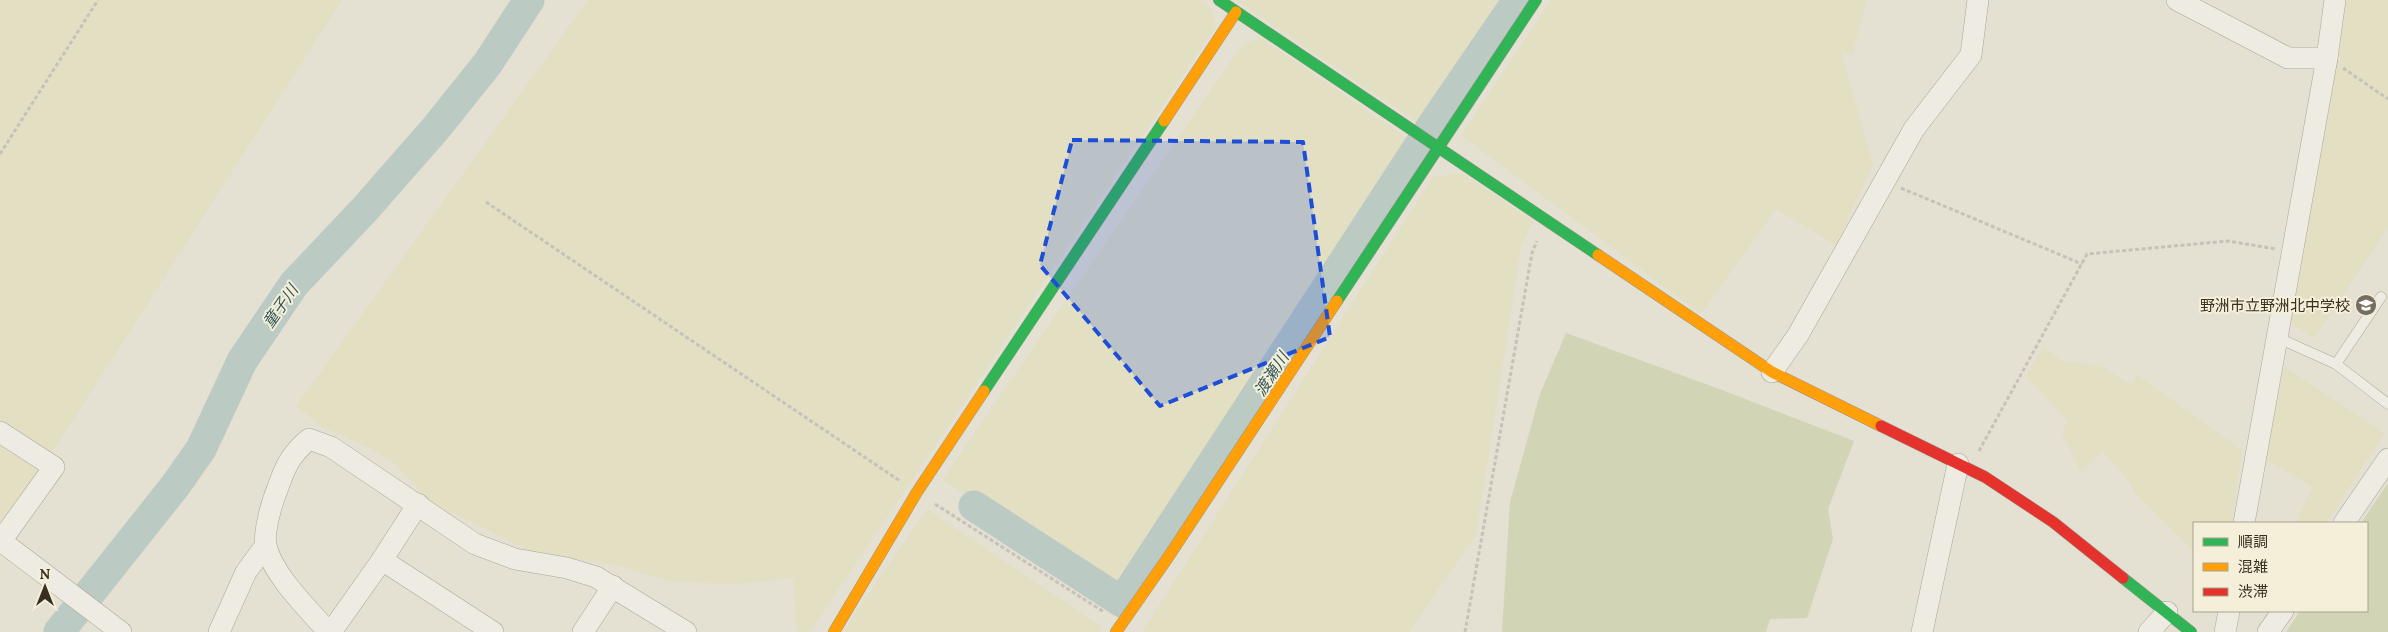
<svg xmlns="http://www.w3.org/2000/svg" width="2388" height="632" font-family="Lora,'Noto Sans JP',serif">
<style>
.farmland{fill:#e3dfc3}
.green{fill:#d1d4b5}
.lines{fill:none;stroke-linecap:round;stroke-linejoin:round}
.river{stroke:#bbcac3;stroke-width:31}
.lane-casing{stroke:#aaa59a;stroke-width:11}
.street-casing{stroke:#aaa59a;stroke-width:22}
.fast-casing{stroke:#9a958a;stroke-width:12}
.slow-casing{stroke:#9a958a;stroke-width:12}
.jam-casing{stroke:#9a958a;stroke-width:12}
.path{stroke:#c6c2b9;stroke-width:3;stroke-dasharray:4 2.5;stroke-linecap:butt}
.lane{stroke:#edebe2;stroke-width:10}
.street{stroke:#edebe2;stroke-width:21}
.fast{stroke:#30b455;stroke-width:11}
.slow{stroke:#ff9f0a;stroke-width:11}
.jam{stroke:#e5322d;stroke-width:11}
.marked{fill:#1d4ed8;fill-opacity:0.2;stroke:#1d4ed8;stroke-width:4;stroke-dasharray:10 6;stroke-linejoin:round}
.labels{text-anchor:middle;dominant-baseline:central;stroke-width:4;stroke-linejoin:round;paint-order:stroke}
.poi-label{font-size:15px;fill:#392f21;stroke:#f4efd9;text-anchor:end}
.water-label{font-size:16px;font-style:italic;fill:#325758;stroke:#f4efd9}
</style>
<rect width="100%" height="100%" fill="#e4e0d2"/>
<g class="farmland">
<polygon points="0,0 342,0 0,534"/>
<polygon points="588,0 1199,0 1211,8 1216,26 810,632 797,632 793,578 738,584 673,582 616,565 535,553 428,501 396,464 367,447 321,426 296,406"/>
<polygon points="1236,0 1506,0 1423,126"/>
<polygon points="1551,0 1867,0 1852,55 1841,51 1873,164 1836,245 1776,209 1701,314 1461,135"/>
<polygon points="2339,0 2388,0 2388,228 2314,338 2287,320"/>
<polygon points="1259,37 1408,139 1118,587 942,480 1240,48"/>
<polygon points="1461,173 1533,221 1521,247 1476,535 1409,632 1142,632 1433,177"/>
<polygon points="2044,346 2062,361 2100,365 2131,385 2136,374 2242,450 2232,523 2194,523 2194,560 2192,550 2136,494 2128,480 2102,451 2081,472 2062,433 2068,421 2025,376"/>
<polygon points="2284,367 2385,433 2326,523 2296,523 2313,487 2263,458"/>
<polygon points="927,509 1102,627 1099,632 842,632"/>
</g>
<g class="green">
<polygon points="1566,333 1722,390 1854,441 1828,509 1833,539 1807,618 1770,619 1766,632 1502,632 1510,502 1540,394"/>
<polygon points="2388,483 2388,632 2286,632 2300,611 2367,611 2367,523 2361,523"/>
</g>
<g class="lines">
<g class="river">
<polyline points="974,506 1122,602 1438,117 1518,0"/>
<polyline points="59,632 175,486 201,449 242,361 294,284 365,209 436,128 488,63 529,0"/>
</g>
<g class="lane-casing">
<g id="lane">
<polyline points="2381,297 2336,364 2388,404"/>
<polyline points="2276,337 2336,364"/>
</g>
</g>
<g class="street-casing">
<g id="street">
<polyline points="2177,0 2288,58 2327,58"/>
<polyline points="1772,372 1798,335 1914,129 1971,55 1978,0"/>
<polyline points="0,432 54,467 1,541 121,632"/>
<polyline points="2244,523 2327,58 2335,0"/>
<polyline points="2344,523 2388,459"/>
<polyline points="382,560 493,632"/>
<polyline points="219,632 246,572 266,545"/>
<path d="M328,632C308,608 274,577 266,546C263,533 272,502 277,490C285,467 290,455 309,439L331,447L475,544L515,559L567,568L596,577L686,632"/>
<polyline points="331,632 382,560 418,504"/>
<polyline points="583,632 613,586"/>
<polyline points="1922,632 1958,464"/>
<polyline points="2149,632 2167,612"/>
<polyline points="2225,632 2229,611"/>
<polyline points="2268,632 2283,611"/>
</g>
</g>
<g class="fast-casing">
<g id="fast">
<polyline points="1219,0 1598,255"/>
<polyline points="1337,301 1536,0"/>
<polyline points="984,391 1164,121"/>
<polyline points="2123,578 2191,632"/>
</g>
</g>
<g class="slow-casing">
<g id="slow">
<polyline points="1164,121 1236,12"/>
<polyline points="1598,255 1772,372 1881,426"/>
<polyline points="834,632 917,492 984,391"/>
<polyline points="1116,632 1169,556 1337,301"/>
</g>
</g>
<g class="jam-casing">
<polyline id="jam" points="1881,426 1985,477 2053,522 2123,578"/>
</g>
<g class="path">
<polyline points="2343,68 2388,99"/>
<polyline points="0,154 98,0"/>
<polyline points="1901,188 2082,264"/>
<polyline points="486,202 900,481"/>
<polyline points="1979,451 2087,254 2228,241 2276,249"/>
<polyline points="935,504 1104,612"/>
<polyline points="1465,632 1532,253 1537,241"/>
</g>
<use href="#lane" class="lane"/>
<use href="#street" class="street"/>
<use href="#fast" class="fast"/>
<use href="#slow" class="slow"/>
<use href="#jam" class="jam"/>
</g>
<path class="marked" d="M1072,140L1303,142L1330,337L1160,406L1040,265Z"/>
<defs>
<g id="school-disc" transform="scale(1.125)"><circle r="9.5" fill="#756d5f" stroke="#f4efd9"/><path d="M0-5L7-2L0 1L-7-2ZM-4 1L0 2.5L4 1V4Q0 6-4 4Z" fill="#fff"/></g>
</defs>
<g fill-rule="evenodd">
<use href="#school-disc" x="2366" y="305"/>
</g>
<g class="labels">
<g class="poi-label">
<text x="2350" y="305">野洲市立野洲北中学校</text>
</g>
<g class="water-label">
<text transform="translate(280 306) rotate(-55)">童子川</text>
<text transform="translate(1271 374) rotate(-57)">渡瀬川</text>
</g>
</g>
<rect x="2193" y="522" width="175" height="90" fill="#f4efd9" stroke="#a9a28f"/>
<rect x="2203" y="538" width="25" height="8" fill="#30b455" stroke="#a9a28f"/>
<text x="2238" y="547" font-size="15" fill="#392f21">順調</text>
<rect x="2203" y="563" width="25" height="8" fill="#ff9f0a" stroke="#a9a28f"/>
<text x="2238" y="572" font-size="15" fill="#392f21">混雑</text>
<rect x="2203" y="588" width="25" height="8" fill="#e5322d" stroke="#a9a28f"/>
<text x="2238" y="597" font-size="15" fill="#392f21">渋滞</text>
<g transform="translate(45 587)" stroke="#f4efd9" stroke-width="4" paint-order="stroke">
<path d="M0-4L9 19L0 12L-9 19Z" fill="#392f21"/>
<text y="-8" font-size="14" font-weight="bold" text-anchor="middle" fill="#392f21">N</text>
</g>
</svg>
